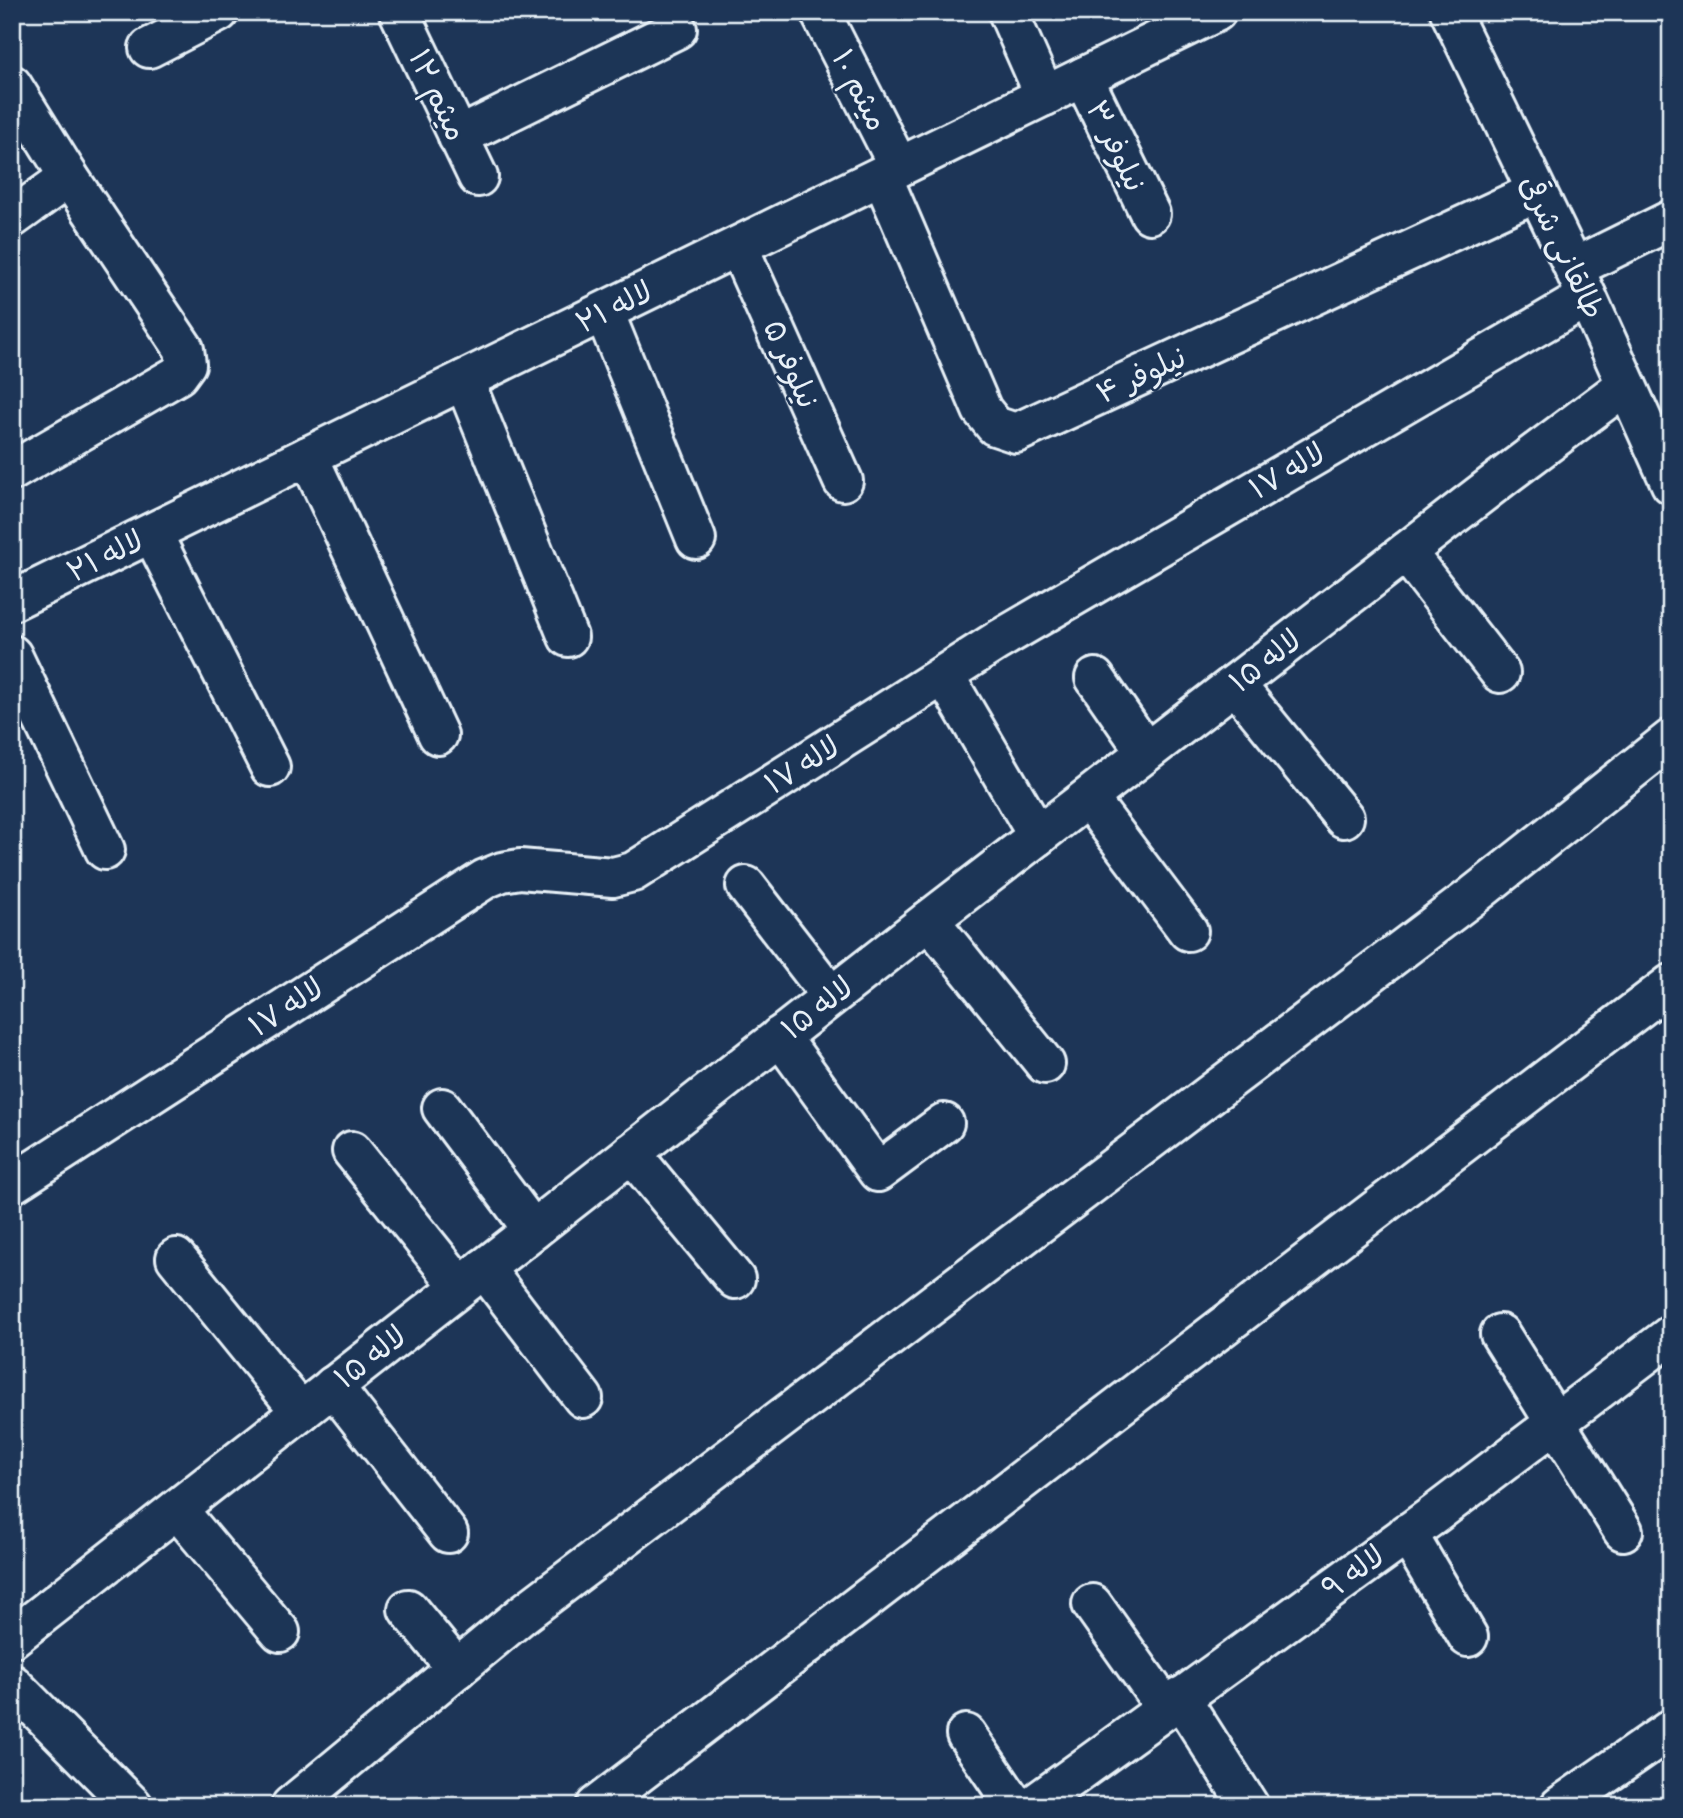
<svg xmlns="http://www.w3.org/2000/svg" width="1683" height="1818" font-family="Caveat,'Playpen Sans Arabic',sans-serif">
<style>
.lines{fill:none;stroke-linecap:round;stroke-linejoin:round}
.street-casing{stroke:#e8f1f8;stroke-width:44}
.secondary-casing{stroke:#e8f1f8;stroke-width:44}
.street{stroke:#1d3557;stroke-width:38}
.secondary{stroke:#1d3557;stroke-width:38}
.labels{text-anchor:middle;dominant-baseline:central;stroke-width:5;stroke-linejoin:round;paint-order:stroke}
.street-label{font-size:30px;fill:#e8f1f8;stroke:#1d3557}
</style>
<rect width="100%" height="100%" fill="#1d3557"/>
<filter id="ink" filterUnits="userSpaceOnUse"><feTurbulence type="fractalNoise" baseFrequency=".0143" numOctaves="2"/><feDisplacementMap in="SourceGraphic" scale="14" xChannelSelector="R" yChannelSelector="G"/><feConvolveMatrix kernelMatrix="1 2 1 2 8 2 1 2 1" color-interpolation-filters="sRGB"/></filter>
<g filter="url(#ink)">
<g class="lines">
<g class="street-casing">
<g id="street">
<polyline points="399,12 478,177"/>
<polyline points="820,12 899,167"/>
<polyline points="1008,12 1045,96"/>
<polyline points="149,48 219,12"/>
<polyline points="1083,77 1150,214"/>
<polyline points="12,85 69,177 184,349 186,364 178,375 12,471"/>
<polyline points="458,137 677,29"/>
<polyline points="882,176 982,410 995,426 1016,433 1536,192"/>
<polyline points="12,218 69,177"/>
<polyline points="738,246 843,481"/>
<polyline points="604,312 696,539"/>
<polyline points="464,380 568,637"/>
<polyline points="308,456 438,735"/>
<polyline points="152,533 270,767"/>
<polyline points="1406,552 1500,673"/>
<polyline points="12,601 1216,12"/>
<polyline points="12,655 105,850"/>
<polyline points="944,675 1038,836"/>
<polyline points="1095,678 1146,752"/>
<polyline points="1235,684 1344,818"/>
<polyline points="1088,798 1188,931"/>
<polyline points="746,886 831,996"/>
<polyline points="929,920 1045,1064"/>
<polyline points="780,1036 878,1172 944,1123"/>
<polyline points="442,1108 533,1230"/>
<polyline points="352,1151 460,1286"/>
<polyline points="631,1153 735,1279"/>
<polyline points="12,1184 485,879 502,872 520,869 613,877 633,872 997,641 1587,297"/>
<polyline points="176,1258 301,1412"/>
<polyline points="484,1268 583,1398"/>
<polyline points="1500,1334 1623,1531"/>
<polyline points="333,1386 448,1533"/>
<polyline points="177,1509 280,1632"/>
<polyline points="1407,1533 1468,1637"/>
<polyline points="1092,1604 1165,1707"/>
<polyline points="408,1609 457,1669"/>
<polyline points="12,1638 929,920 1507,474 1626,385"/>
<polyline points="1180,1697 1249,1806"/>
<polyline points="966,1734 1015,1806"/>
<polyline points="291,1806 523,1614 1474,895 1671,739"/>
<polyline points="596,1806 1671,984"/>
<polyline points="1032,1806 1435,1514 1671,1335"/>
<polyline points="1560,1806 1671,1729"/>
</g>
</g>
<g class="secondary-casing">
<g id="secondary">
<polyline points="1450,12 1574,268 1671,484"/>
<polyline points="1574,268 1671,220"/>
<polyline points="12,1684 133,1806"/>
</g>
</g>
<use href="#street" class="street"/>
<use href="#secondary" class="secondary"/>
</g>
</g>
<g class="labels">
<g class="street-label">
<text transform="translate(860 90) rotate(63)">میثم ۱۰</text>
<text transform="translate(438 95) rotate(65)">میثم ۱۲</text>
<text transform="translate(1116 146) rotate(64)">نیلوفر ۳</text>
<text transform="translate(1562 247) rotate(64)">طالقانی شرقی</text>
<text transform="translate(614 307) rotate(-26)">لاله ۲۱</text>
<text transform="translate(791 364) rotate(66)">نیلوفر ۵</text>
<text transform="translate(1141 375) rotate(-25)">نیلوفر ۴</text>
<text transform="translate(1287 471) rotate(-30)">لاله ۱۷</text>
<text transform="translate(105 556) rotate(-26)">لاله ۲۱</text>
<text transform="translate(1265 661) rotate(-38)">لاله ۱۵</text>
<text transform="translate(802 765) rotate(-32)">لاله ۱۷</text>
<text transform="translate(286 1007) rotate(-33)">لاله ۱۷</text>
<text transform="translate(817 1008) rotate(-38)">لاله ۱۵</text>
<text transform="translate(370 1357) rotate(-38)">لاله ۱۵</text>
<text transform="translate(1353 1572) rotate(-36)">لاله ۹</text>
</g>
</g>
<rect width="1683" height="1818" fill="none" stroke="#1d3557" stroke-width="42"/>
<rect x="21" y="21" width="1641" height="1776" fill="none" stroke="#e8f1f8" stroke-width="2.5" filter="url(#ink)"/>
</svg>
